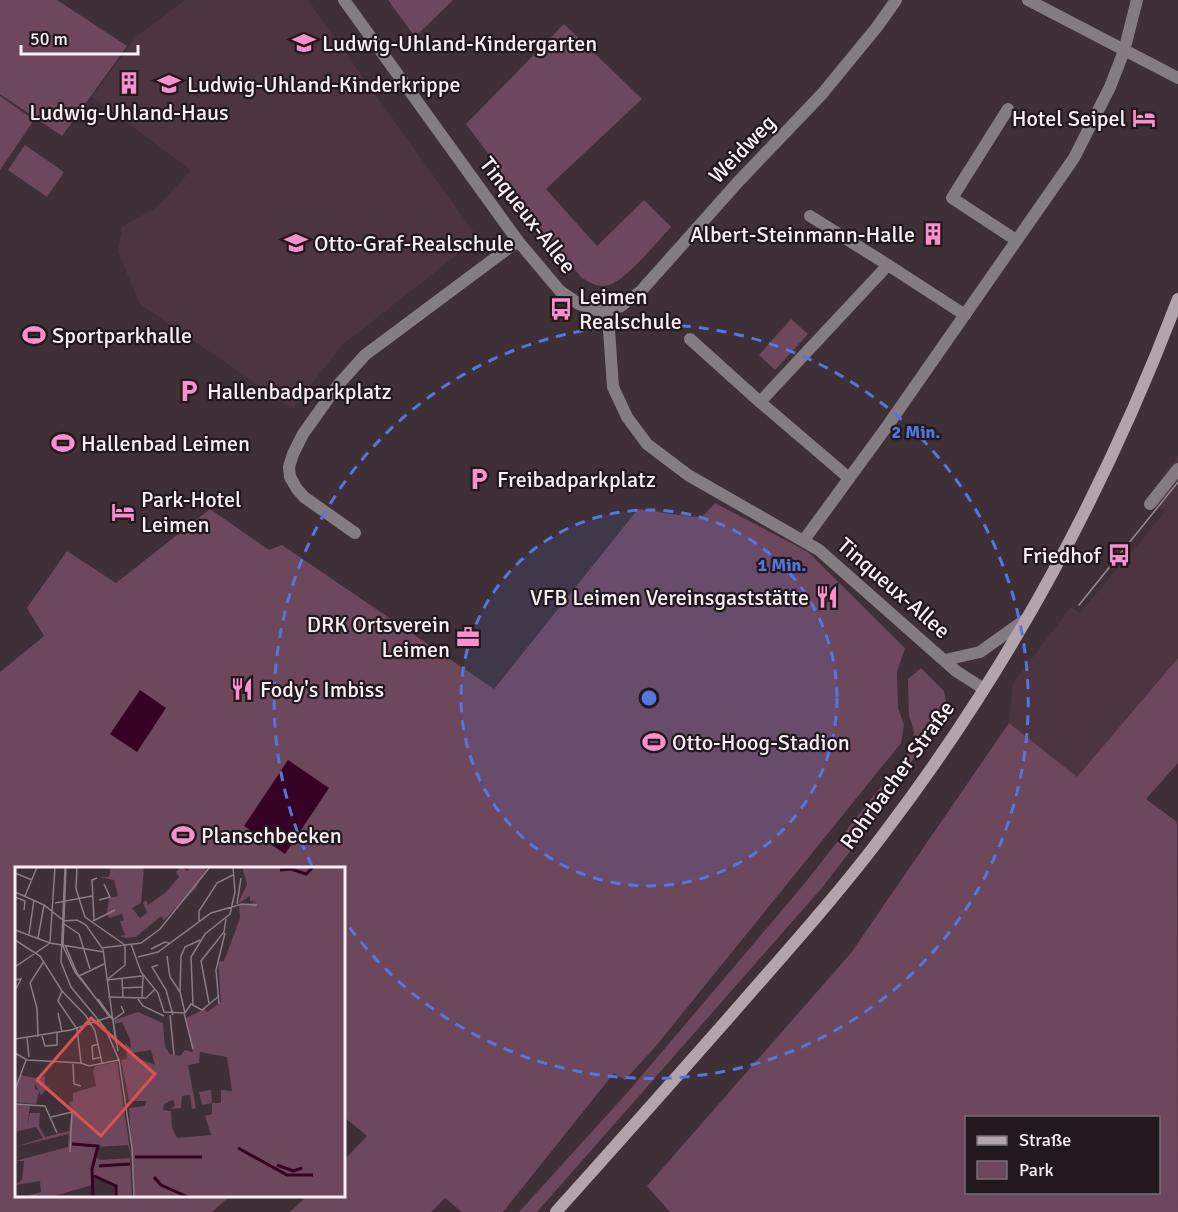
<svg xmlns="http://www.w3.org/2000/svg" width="1178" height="1212" font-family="Signika,sans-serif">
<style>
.built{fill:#4c3541}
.green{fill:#6d475c;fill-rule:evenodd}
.water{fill:#360324}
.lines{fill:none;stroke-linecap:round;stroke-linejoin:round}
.minor{stroke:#847c80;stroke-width:12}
.secondary{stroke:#b2a4ab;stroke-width:12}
.tram{stroke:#988b91;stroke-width:1.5}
.ring{fill:none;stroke:#5476df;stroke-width:3;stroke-dasharray:10 8}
.labels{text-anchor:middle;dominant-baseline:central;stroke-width:4.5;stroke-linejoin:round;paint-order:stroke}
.poi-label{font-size:22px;fill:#faeff4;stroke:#21191d;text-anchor:start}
.street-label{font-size:22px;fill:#faeff4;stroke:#21191d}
.inset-river{fill:none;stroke:#360324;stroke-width:3}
.inset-road{fill:none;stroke:#8a7c83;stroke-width:1.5}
.view{fill:#dd5051;fill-opacity:0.15;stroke:#dd5051;stroke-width:3}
.inset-edge{fill:none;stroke:#faeff4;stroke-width:3}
.centre{fill:#5476df;stroke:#21191d;stroke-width:3}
.ring-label{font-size:18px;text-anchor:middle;font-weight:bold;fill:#5476df;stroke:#21191d;stroke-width:4.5;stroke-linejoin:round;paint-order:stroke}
</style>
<rect width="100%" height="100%" fill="#3f2f37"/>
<g class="built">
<polygon points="185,0 308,0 478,238 341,346 293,409 140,304 118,252 122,226 154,209 173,190 191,170 92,97 137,36"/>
<polygon points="1178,455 1178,658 1077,778 1009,723 1013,683 1071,607 1080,613 1167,510 1144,503"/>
</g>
<g class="green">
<polygon points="0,0 57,0 127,46 62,136 0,94"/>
<polygon points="388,0 453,0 415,37"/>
<path d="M564,24L642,99L546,189L597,246L644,200L671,227C657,242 626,280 609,285C599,288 591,283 582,278L517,202L490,156L466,124Z"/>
<polygon points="0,96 34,120 0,170"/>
<polygon points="25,145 64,172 47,197 8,170"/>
<polygon points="791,319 808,334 775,370 759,355"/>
<polygon points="715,503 808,552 905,648 897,672 898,708 904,725 901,743 656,1046 625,1080 614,1073 503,1212 462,1212 445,1198 431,1212 290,1212 307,1196 344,1196 344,1160 367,1136 344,1117 344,868 16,868 16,1196 230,1196 212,1212 0,1212 0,672 44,636 27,608 67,551 116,583 210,509 269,550 282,545 494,689 638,509 692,517 702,517"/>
<path d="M1178,658V763L1146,799L1177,822L1178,1212H670L647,1186L851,953L1009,723L1077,777ZM966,1118H1158V1192H966Z"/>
<polygon points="921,668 944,691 947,706 875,819 821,889 537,1212 519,1212 627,1093 800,889 911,749 914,732 909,715 908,679"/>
</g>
<g class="water">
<polygon points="140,690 166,708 137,752 110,734"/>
<polygon points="288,760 329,788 285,854 244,826"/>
</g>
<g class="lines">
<g class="minor">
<polyline points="344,0 518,241 560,291 579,304 596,310 610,310 621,306 641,291 738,182 822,94 877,27 896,0"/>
<polyline points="1028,0 1178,78"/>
<polyline points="1008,109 952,198 1016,240"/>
<polyline points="810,216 888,265"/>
<polyline points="604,310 609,330 613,387 627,417 647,444 688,475 819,550 956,671 984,689"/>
<polyline points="690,339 760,402"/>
<polyline points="849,478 760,402 888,265 965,315"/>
<polyline points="1150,504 1178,469"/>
<polyline points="355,533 304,497 297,489 290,477 289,467 293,454 303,434 338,385 365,355 518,241"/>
<polyline points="804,540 888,425 1074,158 1110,87 1124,51 1137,0"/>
<polyline points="945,660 980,652 1025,620"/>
</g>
<path class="secondary" d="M556,1212C624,1136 693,1059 760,982C803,933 846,884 885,832C1008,670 1106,489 1178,299"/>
<polyline class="tram" points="1079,605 1178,482"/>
</g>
<circle cx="649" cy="698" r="188" fill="#5476df" fill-opacity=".12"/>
<g class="ring">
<circle cx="649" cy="698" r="188"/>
<path d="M312 866A377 377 0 1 1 344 920"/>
</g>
<defs>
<g id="school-bare" transform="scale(1.8)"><path d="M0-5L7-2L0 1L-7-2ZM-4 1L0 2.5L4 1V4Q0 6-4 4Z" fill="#f890cb" stroke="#21191d" stroke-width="2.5" paint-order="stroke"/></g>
<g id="building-bare" transform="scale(1.8)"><path d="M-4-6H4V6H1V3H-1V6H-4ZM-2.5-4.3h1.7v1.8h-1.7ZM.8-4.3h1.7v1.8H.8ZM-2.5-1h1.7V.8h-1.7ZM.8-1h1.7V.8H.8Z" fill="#f890cb" stroke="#21191d" stroke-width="2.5" paint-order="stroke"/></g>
<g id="hotel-bare" transform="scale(1.8)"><path d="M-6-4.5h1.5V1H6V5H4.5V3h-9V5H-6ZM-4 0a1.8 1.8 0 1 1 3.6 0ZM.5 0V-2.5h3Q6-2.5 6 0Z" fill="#f890cb" stroke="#21191d" stroke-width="2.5" paint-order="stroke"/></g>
<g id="bus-bare" transform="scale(1.8)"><path d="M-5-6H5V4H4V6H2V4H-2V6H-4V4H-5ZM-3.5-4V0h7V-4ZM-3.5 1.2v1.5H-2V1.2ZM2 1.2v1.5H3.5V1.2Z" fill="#f890cb" stroke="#21191d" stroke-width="2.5" paint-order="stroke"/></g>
<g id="stadium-bare" transform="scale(1.8)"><path d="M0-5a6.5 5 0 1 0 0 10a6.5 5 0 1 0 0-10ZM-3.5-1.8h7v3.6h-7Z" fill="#f890cb" stroke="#21191d" stroke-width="2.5" paint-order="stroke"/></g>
<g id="parking-bare" transform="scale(1.8)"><path d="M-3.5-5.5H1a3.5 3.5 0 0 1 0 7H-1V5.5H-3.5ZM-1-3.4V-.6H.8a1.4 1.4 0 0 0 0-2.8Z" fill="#f890cb" stroke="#21191d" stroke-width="2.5" paint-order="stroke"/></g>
<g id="restaurant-bare" transform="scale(1.8)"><path d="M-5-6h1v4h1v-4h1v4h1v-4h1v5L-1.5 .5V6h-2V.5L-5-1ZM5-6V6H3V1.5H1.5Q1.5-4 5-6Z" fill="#f890cb" stroke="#21191d" stroke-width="2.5" paint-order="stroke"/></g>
<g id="office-bare" transform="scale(1.8)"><path d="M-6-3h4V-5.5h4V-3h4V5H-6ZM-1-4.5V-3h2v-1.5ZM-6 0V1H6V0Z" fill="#f890cb" stroke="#21191d" stroke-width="2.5" paint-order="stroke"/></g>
</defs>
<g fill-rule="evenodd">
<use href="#school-bare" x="304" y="43"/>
<use href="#building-bare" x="129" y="83"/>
<use href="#school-bare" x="169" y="84"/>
<use href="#hotel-bare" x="1144" y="118"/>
<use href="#building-bare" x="933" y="234"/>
<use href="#school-bare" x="296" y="243"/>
<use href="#bus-bare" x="561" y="309"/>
<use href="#stadium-bare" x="34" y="335"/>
<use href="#parking-bare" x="189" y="391"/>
<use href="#stadium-bare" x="63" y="443"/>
<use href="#parking-bare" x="479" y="479"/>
<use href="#hotel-bare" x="123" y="512"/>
<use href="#bus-bare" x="1119" y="555"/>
<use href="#restaurant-bare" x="827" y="597"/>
<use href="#office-bare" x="468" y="637"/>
<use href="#restaurant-bare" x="242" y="689"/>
<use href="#stadium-bare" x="654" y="742"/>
<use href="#stadium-bare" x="183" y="835"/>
</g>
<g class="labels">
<g class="poi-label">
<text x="322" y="43">Ludwig-Uhland-Kindergarten</text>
<text x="187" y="84">Ludwig-Uhland-Kinderkrippe</text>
<text x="129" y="112" text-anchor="middle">Ludwig-Uhland-Haus</text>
<text x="1126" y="118" text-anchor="end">Hotel Seipel</text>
<text x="915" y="234" text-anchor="end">Albert-Steinmann-Halle</text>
<text x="314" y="243">Otto-Graf-Realschule</text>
<text x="579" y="296">Leimen<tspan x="579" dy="25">Realschule</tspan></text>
<text x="52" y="335">Sportparkhalle</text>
<text x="207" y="391">Hallenbadparkplatz</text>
<text x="81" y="443">Hallenbad Leimen</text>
<text x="497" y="479">Freibadparkplatz</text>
<text x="141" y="499">Park-Hotel<tspan x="141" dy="25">Leimen</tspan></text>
<text x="1101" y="555" text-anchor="end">Friedhof</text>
<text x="809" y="597" text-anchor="end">VFB Leimen Vereinsgaststätte</text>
<text x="450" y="624" text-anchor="end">DRK Ortsverein<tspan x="450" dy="25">Leimen</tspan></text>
<text x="260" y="689">Fody's Imbiss</text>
<text x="672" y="742">Otto-Hoog-Stadion</text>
<text x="201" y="835">Planschbecken</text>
</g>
<g class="street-label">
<text transform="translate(742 149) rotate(-46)">Weidweg</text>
<text transform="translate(528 215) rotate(52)">Tinqueux-Allee</text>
<text transform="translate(894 588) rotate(41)">Tinqueux-Allee</text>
<text transform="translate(897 775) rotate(-54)">Rohrbacher Straße</text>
</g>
</g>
<g transform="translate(15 867)">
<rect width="330" height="330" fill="#3f2f37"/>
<path d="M96,0H129L126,36L117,41L125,51L132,46L128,36L131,33L133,38L150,26L164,10L161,5L166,0L173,4L174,0H193L180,22L149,53L146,49L121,70L111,71L105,69L110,68L105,54L109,53L107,47L94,51L92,47L94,31L103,29L99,13L85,10H94ZM227,0H330V330H119L114,241L130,239L131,234H114L106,193L112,192L110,176L116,181L115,172L107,155L100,157L99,153L123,145L148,156L150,180L155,187L165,189L170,183L178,185L171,151L190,142L192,145L206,135L203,95L209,94L225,51L224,38L242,35L235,34V29L223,37L232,17ZM136,183L140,198L117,189V186ZM185,185L212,190L217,224L206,223V236H197L196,223L184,225L187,238L197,236V247L190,249L196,268L162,271L157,261L156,244L148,243L149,237L158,233L160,239L155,242L166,241L167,229L175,228L177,242L181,241L173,198L184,196ZM102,195L116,289L113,278L82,280L77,318L36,330H8L26,325L25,314L0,318L7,313L9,294H0L53,280L54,267L0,280L28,271L21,260L0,265V237L15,239L12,261L15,246H25L24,259L30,270L54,264L57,241L54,235L58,234V226L81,219L78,203L81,199ZM6,208L20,211L30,209V218L34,220L26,228L20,217V222L24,224L21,237L0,235V219ZM81,290L85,293L115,291L117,330H98L100,319L78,310Z" fill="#6d475c" fill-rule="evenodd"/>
<path class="inset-river" d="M265,3L276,2L291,7L298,0M57,277L83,279L77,302L78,330M223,281L272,308H298M120,290H187M262,298L278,304L287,301M84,299L115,297M79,309L101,319V330M139,310L146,318L173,330"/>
<path class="inset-road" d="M50,0L46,95L56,120L90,161L104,193L117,281L119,330M51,0L48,79L60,105L87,139M62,0L61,22L70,50L110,78M0,6L17,13M0,25L29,38L49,54M10,29L22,0M0,30L10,34L9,43M84,33L95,30L89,17M40,36L77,29M222,37L226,11M79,53L77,13L82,11M49,54L62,53L71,58L87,81L126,76L145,62L195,0M78,54L100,43M184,54V44L202,16L218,8M49,57L64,67L75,102M0,63L35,76L89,85M14,67L19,33M23,71L29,38M0,73L25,89L47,124L71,149L80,164L87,196M35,75L40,0M116,77L126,105L143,126L149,145L170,146M50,78L62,106L94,149M88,82L101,176M136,82L150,75L154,76M152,89L155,110L165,125M123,90L143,85L196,46L227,37L242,38M143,98L137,100L151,123L158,148M0,100L35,76M64,109L89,97M93,112L110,98V79M107,112L108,130M0,113L6,112L0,124M92,113L127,109M107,121L127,120M47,124L43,134L62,162L66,196M93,130L131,131L140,122M127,131L128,108M83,132L98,153L103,184M123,132L128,139L149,149M194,136L186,94L209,65L211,52M204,137L201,103L210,66M178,138L176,90L190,67L215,47L220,25L218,0M43,146L47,165M169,146L178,182M170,146L165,125L166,89L170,80L185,73M170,146L176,137L187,143L204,129M155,148L159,188M98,153L109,145L106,139M27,169L30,179L42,178V166M23,170L22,141L15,116L29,94M12,171L14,190M0,172L56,163L97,149M83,177L77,179L78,192L86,190M0,186L12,193L66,196L74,199L104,193M58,197L59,217L66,219M0,223L11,193M0,237L30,239L42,266M36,250L57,245L55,285"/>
<path class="view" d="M76,151L140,207L86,269L22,213Z"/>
<rect width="330" height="330" class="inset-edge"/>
</g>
<circle cx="649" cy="698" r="9" class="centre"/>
<g class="ring-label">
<text x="916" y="438">2 Min.</text>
<text x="782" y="571">1 Min.</text>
</g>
<rect x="965" y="1116" width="195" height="78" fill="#21191d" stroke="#786f73" stroke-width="1.5"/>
<rect x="977" y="1136" width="30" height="9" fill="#b2a4ab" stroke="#786f73" stroke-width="1.5"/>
<text x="1019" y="1146" font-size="18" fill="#faeff4">Straße</text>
<rect x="977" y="1161" width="30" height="18" fill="#6d475c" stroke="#786f73" stroke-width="1.5"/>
<text x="1019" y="1176" font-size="18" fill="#faeff4">Park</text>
<path d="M21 45v9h117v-9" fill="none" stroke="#faeff4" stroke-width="3"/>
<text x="30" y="45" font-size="18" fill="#faeff4" stroke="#21191d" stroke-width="4.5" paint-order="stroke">50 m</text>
</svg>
